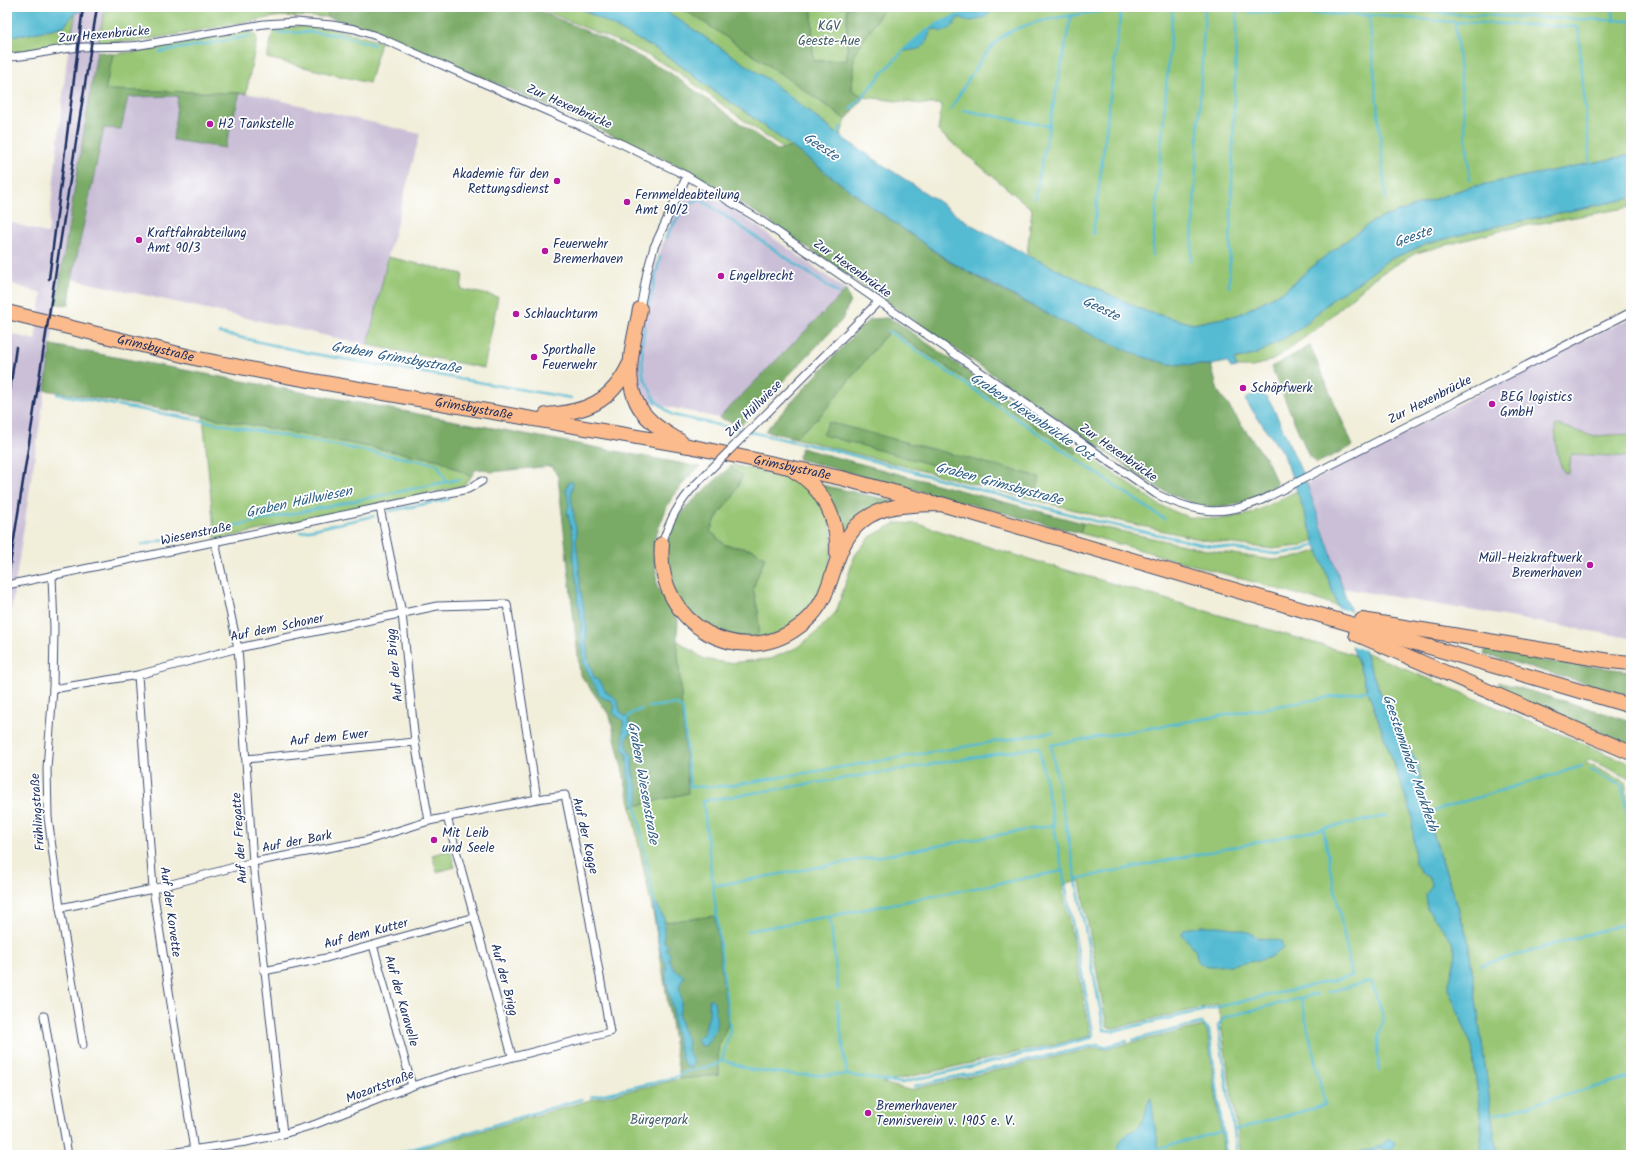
<svg xmlns="http://www.w3.org/2000/svg" width="1638" height="1162" font-family="Kalam,sans-serif">
<style>
.industrial{fill:#cabfd7}
.green{fill:#98c674;stroke:#5a7a69}
.forest{fill:#7aab66;stroke:#4a6d62}
.water{fill:#55bbd3;stroke:#387598}
.pier{fill:#f1eeda}
.lines{fill:none;stroke-linecap:round;stroke-linejoin:round}
.stream{stroke:#55bbd3;stroke-width:2.5}
.street-casing{stroke:#3b4c71;stroke-width:9}
.highway-casing{stroke:#3b4c71;stroke-width:16}
.street{stroke:#fff;stroke-width:7}
.highway{stroke:#fbbb8d;stroke-width:14}
.rail{stroke:#1b2f5e;stroke-width:2.5}
.street-bridge-casing{stroke:#3b4c71;stroke-width:9;stroke-linecap:butt}
.street-bridge{stroke:#fff;stroke-width:7}
.poi-dot{fill:#b5179e;stroke:#fff;stroke-width:1.5}
.labels{text-anchor:middle;dominant-baseline:central;stroke-width:3.5;stroke-linejoin:round;paint-order:stroke}
.park-label{font-size:13px;fill:#405c65;stroke:#fff}
.street-label{font-size:13px;fill:#1b2f5e;stroke:#fff}
.poi-label{font-size:13px;fill:#1b2f5e;stroke:#fff;text-anchor:start}
.water-label{font-size:14px;font-style:italic;fill:#2f6087;stroke:#fff}
</style>
<rect width="100%" height="100%" fill="#fff"/>
<filter id="ink" filterUnits="userSpaceOnUse"><feTurbulence type="fractalNoise" baseFrequency=".025" numOctaves="2"/><feDisplacementMap in="SourceGraphic" scale="8" xChannelSelector="R" yChannelSelector="G"/><feConvolveMatrix kernelMatrix="1 2 1 2 8 2 1 2 1" color-interpolation-filters="sRGB"/></filter>
<filter id="wash" filterUnits="userSpaceOnUse"><feTurbulence type="fractalNoise" baseFrequency=".012" numOctaves="4" result="noise"/><feDisplacementMap in="SourceGraphic" scale="16" xChannelSelector="R" yChannelSelector="G"/><feGaussianBlur stdDeviation="0.9" result="paint"/><feColorMatrix in="noise" values="0 0 0 0 0 0 0 0 0 0 0 0 0 0 0 0 0 1.4 0 .05"/><feComposite in="paint" operator="in"/></filter>
<g filter="url(#wash)">
<rect width="100%" height="100%" fill="#f1eeda"/>
<g class="industrial">
<polygon points="105,8 56,304 45,390 7,637 7,333 35,340 42,294 7,282 7,221 48,234 67,58 76,12"/>
<polygon points="240,93 258,95 420,134 388,257 368,345 72,279 104,128 121,129 128,97 178,96 173,140 224,148"/>
<polygon points="702,193 730,207 846,290 719,418 642,401 633,379 636,351 651,279 667,231 680,206 688,196"/>
<polygon points="1631,318 1631,638 1341,588 1323,528 1307,484 1541,361"/>
</g>
<g class="green">
<polygon points="114,7 327,7 328,17 280,16 139,41 98,43 105,8"/>
<path d="M536,7H578L621,30L656,49L681,66L715,92L747,113L792,147L783,149L675,70C631,44 583,28 536,7Z"/>
<polygon points="660,7 679,7 699,19 792,81 846,120 840,136 770,81"/>
<polygon points="812,7 847,7 847,61 813,61"/>
<polygon points="885,7 1631,7 1631,155 1466,188 1373,221 1319,261 1285,290 1238,315 1193,324 1145,311 1027,255 1032,209 938,131 942,104 922,104 864,97 852,90 854,55"/>
<polygon points="76,12 70,43 33,51 7,54 7,36 25,35 64,26"/>
<polygon points="300,26 331,28 381,42 369,83 267,58 274,28"/>
<polygon points="247,31 254,33 257,38 246,94 240,93 105,90 113,54 142,51"/>
<polygon points="1631,198 1631,207 1508,229 1416,253 1374,278 1319,327 1273,360 1253,367 1237,367 1234,360 1257,354 1300,329 1335,297 1359,282 1388,260 1427,244 1474,231"/>
<polygon points="388,257 463,274 461,289 498,297 484,368 368,345"/>
<polygon points="892,330 1076,454 1080,450 1161,506 1188,517 1221,519 1250,514 1297,491 1315,540 1300,546 1272,549 1204,540 1102,517 795,438 821,415 884,337"/>
<polygon points="203,416 440,460 471,477 463,486 215,540"/>
<path d="M1558,425L1592,436L1631,434V457L1571,454L1569,473H1565C1556,461 1556,440 1555,426Z"/>
<path d="M733,465C753,470 789,475 805,487C815,496 825,508 830,521C836,541 828,584 817,601C814,605 788,629 784,631C775,635 766,637 757,639L758,611L753,588L765,557L754,550L725,545L710,531L720,512L733,497L742,477L730,467Z"/>
<polygon points="896,523 919,524 995,549 1355,655 1412,815 1422,873 1429,878 1432,887 1427,909 1451,939 1456,955 1448,988 1472,1046 1482,1132 1479,1155 1241,1155 1218,1004 1114,1028 1107,1027 1080,881 1062,885 1091,1036 882,1083 909,1090 1095,1048 1105,1049 1203,1026 1207,1031 1224,1155 398,1155 590,1100 680,1079 719,1075 718,1048 728,1024 715,917 655,923 631,807 688,793 677,640 704,659 727,663 770,659 796,648 817,632 836,612 855,555 870,537"/>
<polygon points="1083,523 1207,550 1273,560 1298,557 1319,550 1338,606 1080,533"/>
<polygon points="1365,652 1631,764 1631,779 1588,759 1586,763 1625,782 1631,817 1631,1155 1497,1155 1468,939 1420,794 1420,777 1418,764 1392,721 1369,665"/>
<polygon points="450,850 455,867 437,872 432,855"/>
</g>
<g class="forest">
<polygon points="327,7 531,7 611,42 669,72 777,150 792,147 875,209 948,261 995,287 1061,321 1140,356 1169,364 1211,365 1218,391 1268,462 1277,485 1243,502 1221,507 1199,506 1160,489 760,215 687,170 553,108 380,33 328,17"/>
<polygon points="679,7 812,7 813,61 847,60 847,7 885,7 854,55 852,90 864,97 846,120 792,81 699,19"/>
<polygon points="97,51 113,54 105,90 240,93 225,148 173,140 178,96 128,97 121,129 104,128 72,279 69,305 56,304"/>
<polygon points="846,290 850,301 842,320 741,425 719,418"/>
<polygon points="887,318 897,322 1080,450 1076,454 892,330 884,337 821,415 795,438 765,431 861,327 871,319"/>
<polygon points="51,345 700,467 687,478 668,504 654,540 657,587 678,620 677,640 688,793 631,807 610,716 580,674 558,477 552,466 490,472 484,469 475,470 471,477 440,460 203,416 45,390"/>
<polygon points="1310,346 1353,446 1317,463 1309,456 1271,367"/>
<polygon points="828,422 1040,477 1036,493 823,435"/>
<polygon points="801,448 1083,523 1080,533 798,459"/>
<polygon points="730,467 742,476 733,497 720,512 710,531 725,545 754,550 765,557 753,588 758,611 759,629 757,639 748,640 706,628 676,597 665,554 668,539 674,523 686,507"/>
<polygon points="813,483 897,502 840,540"/>
<polygon points="1486,648 1542,661 1631,671 1631,696 1484,654"/>
<polygon points="1499,682 1631,721 1631,745 1496,689"/>
<polygon points="715,916 728,1024 718,1048 719,1075 680,1079 655,923"/>
</g>
<g class="water">
<polygon points="7,7 114,7 76,12 64,26 25,35 7,36"/>
<polygon points="578,7 660,7 770,81 838,135 939,202 968,223 1027,255 1145,311 1193,324 1238,315 1285,290 1319,261 1373,221 1466,188 1631,155 1631,198 1474,231 1427,244 1388,260 1359,282 1335,297 1300,329 1257,354 1234,360 1237,367 1231,368 1227,362 1211,365 1169,364 1140,356 1061,321 949,261 875,209 792,147 747,113 715,92 681,66 656,49"/>
<path d="M994,7C988,19 978,21 965,21L962,18H958C953,26 950,31 940,32L937,29L931,30C924,49 924,49 904,51C911,44 919,35 927,30C944,19 974,8 994,7Z"/>
<polygon points="1256,392 1266,397 1272,405 1307,484 1369,665 1392,721 1418,764 1420,777 1420,795 1468,939 1497,1155 1479,1155 1482,1132 1472,1046 1448,988 1456,955 1451,939 1427,909 1426,894 1432,886 1429,878 1422,873 1415,863 1412,815 1284,455 1245,400"/>
<path d="M570,481L573,482L571,496L577,536L576,541L579,564L580,586L587,628L586,640L588,659L594,677L602,684L606,692L614,697L618,702L620,711L624,716L628,717L631,732L626,739L628,750L633,757C628,777 643,787 637,804L635,803L628,775L627,756L623,749V721L613,713L615,706L611,700L605,699L600,696L589,675L584,664L581,634L582,626L577,598L578,588L573,561V538L567,511L569,505L566,489Z"/>
<polygon points="655,903 657,904 664,918 664,941 668,946 666,950 670,954 669,960 674,969 684,976 679,986 682,1000 679,1015 684,1034 688,1039 687,1050 694,1061 692,1067 686,1067 682,1060 674,1026 673,1010 666,981 666,965 659,948 653,904"/>
<path d="M1201,926H1219L1233,928L1251,933L1258,938L1281,941L1283,948C1279,952 1274,955 1268,958C1258,961 1209,970 1201,964C1196,960 1197,955 1195,950C1193,945 1185,939 1181,934L1185,929Z"/>
<path d="M710,998L714,1001C717,1023 720,1028 705,1046L700,1045L697,1039L704,1033L709,1014V1000Z"/>
<path d="M1151,1098C1153,1108 1153,1118 1155,1127C1157,1139 1161,1143 1155,1155H1118C1119,1151 1118,1146 1120,1143C1123,1133 1136,1132 1141,1124C1147,1116 1144,1107 1151,1098Z"/>
<polygon points="1388,1139 1394,1141 1395,1144 1392,1150 1380,1149 1361,1155 1359,1152 1381,1146"/>
</g>
<polygon class="pier" points="1337,608 1352,612 1367,651 1350,645"/>
<g class="lines">
<g class="stream">
<polyline points="1325,7 1436,11 1447,14 1631,21"/>
<polyline points="1436,7 1436,11"/>
<polyline points="1612,7 1614,20"/>
<polyline points="1249,12 1369,15 1455,22 1578,27 1590,163"/>
<polyline points="1369,15 1386,200"/>
<polyline points="1455,22 1470,179"/>
<polyline points="278,33 310,32 340,35 374,45"/>
<polyline points="160,52 251,36"/>
<path d="M850,110C875,84 897,52 926,31C945,17 970,12 992,7"/>
<path d="M950,110C966,85 980,55 1003,36C1028,17 1106,11 1139,7"/>
<polyline points="963,110 1049,126"/>
<polyline points="836,137 841,127"/>
<polyline points="1035,198 1071,16"/>
<polyline points="1093,234 1121,9"/>
<polyline points="666,238 668,233 686,205 700,199 838,293"/>
<polyline points="1152,256 1173,7"/>
<polyline points="1191,261 1205,7"/>
<polyline points="1229,287 1237,7"/>
<polyline points="649,307 660,257"/>
<polyline points="645,324 642,347 643,375 655,400 672,415 833,450 1095,521 1206,545 1276,554 1303,550 1319,543"/>
<polyline points="888,331 1164,519"/>
<polyline points="220,333 309,353 571,398"/>
<polyline points="57,394 437,464 447,482"/>
<polyline points="390,511 449,499"/>
<polyline points="300,532 374,516"/>
<polyline points="141,545 460,479"/>
<polyline points="649,707 676,704 683,709 690,787 727,786 1053,732"/>
<polyline points="628,717 632,713 642,709"/>
<polyline points="1591,770 1622,786 1631,837"/>
<polyline points="635,801 655,906"/>
<polyline points="1423,814 1582,766"/>
<polyline points="1323,828 1352,976 1113,1031 1104,1030 1051,745 1371,690"/>
<polyline points="1076,879 1386,816"/>
<polyline points="713,886 1054,825"/>
<polyline points="830,916 1062,871"/>
<polyline points="748,931 830,916 838,990"/>
<polyline points="1481,965 1631,922"/>
<polyline points="1328,992 1371,981 1384,1018 1379,1035 1377,1054 1380,1071"/>
<polyline points="837,1002 847,1075"/>
<polyline points="1133,1040 1202,1023 1209,1030 1226,1155"/>
<polyline points="914,1086 1097,1045 1104,1047 1127,1041"/>
<polyline points="591,1097 674,1078 688,1071 716,1065 722,1060 730,1030 703,801 1039,747 1092,1027 1093,1034 1091,1038 901,1083 847,1075 799,1075 752,1070 722,1060"/>
<polyline points="1494,1115 1631,1077"/>
<polyline points="1234,1130 1218,1025 1225,1017 1317,994"/>
<polyline points="1155,1149 1223,1131"/>
<polyline points="392,1155 582,1099"/>
<polyline points="1237,1155 1234,1130 1325,1105 1301,998"/>
</g>
</g>
</g>
<g filter="url(#ink)">
<g class="lines">
<g class="street-casing">
<g id="street">
<path d="M7,57C29,57 50,50 72,48C95,45 117,48 140,45L264,24L296,22L332,25L355,29L376,36L622,144L687,176L757,218L848,280L1156,494C1196,513 1221,517 1262,500L1631,312"/>
<polyline points="640,309 647,272 654,247 687,176"/>
<polyline points="780,400 878,302"/>
<polyline points="380,508 402,613 415,742 429,821"/>
<polyline points="215,542 238,648 253,862 283,1134"/>
<path d="M662,544C670,519 678,504 696,484"/>
<polyline points="52,576 54,628 53,689 47,768 48,817 60,908 83,1045"/>
<polyline points="7,585 468,489 482,481"/>
<polyline points="138,675 153,889 194,1150"/>
<polyline points="53,689 138,675 238,648 437,606 507,604 537,799 565,795 585,894 610,1032 463,1070 412,1086 316,1124 283,1134 246,1142 156,1155"/>
<polyline points="246,759 415,742"/>
<polyline points="447,817 512,1056"/>
<polyline points="60,908 153,889 253,862 365,841 429,821 537,799"/>
<polyline points="373,945 412,1086"/>
<polyline points="264,971 326,958 474,917"/>
<polyline points="44,1016 68,1155"/>
</g>
</g>
<g class="highway-casing">
<g id="highway">
<path d="M640,309C633,347 617,392 652,422C660,430 670,435 680,441"/>
<path id="s1" d="M7,312L199,359L291,377L689,446L841,478L927,501"/>
<path d="M546,415C585,412 611,403 629,365"/>
<path d="M793,470C822,486 839,520 837,553"/>
<path d="M662,544C654,624 744,676 806,621C838,593 829,548 862,521C885,503 914,505 941,504L1631,706"/>
<polyline points="1362,620 1610,661 1631,663"/>
<polyline points="1356,634 1631,753"/>
</g>
</g>
<use href="#street" class="street"/>
<use href="#highway" class="highway"/>
<g class="rail">
<polyline points="49,279 83,7"/>
<polyline points="7,350 8,346"/>
<polyline points="7,411 16,347"/>
<polyline points="7,584 97,7"/>
</g>
<g class="street-bridge-casing">
<polyline id="street-bridge" points="696,484 780,400"/>
</g>
<use href="#street-bridge" class="street-bridge"/>
</g>
</g>
<g class="poi-dot">
<circle cx="210" cy="124" r="4"/>
<circle cx="557" cy="181" r="4"/>
<circle cx="627" cy="202" r="4"/>
<circle cx="139" cy="240" r="4"/>
<circle cx="545" cy="251" r="4"/>
<circle cx="721" cy="276" r="4"/>
<circle cx="516" cy="314" r="4"/>
<circle cx="534" cy="357" r="4"/>
<circle cx="1243" cy="388" r="4"/>
<circle cx="1492" cy="404" r="4"/>
<circle cx="1590" cy="565" r="4"/>
<circle cx="434" cy="840" r="4"/>
<circle cx="868" cy="1113" r="4"/>
</g>
<g class="labels">
<g class="park-label">
<text x="829" y="26">KGV<tspan x="829" dy="15">Geeste-Aue</tspan></text>
<text x="659" y="1120">Bürgerpark</text>
</g>
<g class="street-label">
<text transform="translate(104 35) rotate(-5)">Zur Hexenbrücke</text>
<text transform="translate(569 107) rotate(24)">Zur Hexenbrücke</text>
<text transform="translate(852 269) rotate(35)">Zur Hexenbrücke</text>
<text stroke="none"><textPath href="#s1" startOffset="153">Grimsbystraße</textPath></text>
<text transform="translate(1430 400) rotate(-27)">Zur Hexenbrücke</text>
<text stroke="none"><textPath href="#s1" startOffset="477">Grimsbystraße</textPath></text>
<text transform="translate(754 409) rotate(-45)">Zur Hüllwiese</text>
<text transform="translate(1118 453) rotate(35)">Zur Hexenbrücke</text>
<text stroke="none"><textPath href="#s1" startOffset="801">Grimsbystraße</textPath></text>
<text transform="translate(196 534) rotate(-12)">Wiesenstraße</text>
<text transform="translate(277 628) rotate(-12)">Auf dem Schoner</text>
<text transform="translate(395 665) rotate(-96)">Auf der Brigg</text>
<text transform="translate(329 738) rotate(-6)">Auf dem Ewer</text>
<text transform="translate(38 812) rotate(-94)">Frühlingstraße</text>
<text transform="translate(585 836) rotate(77)">Auf der Kogge</text>
<text transform="translate(240 838) rotate(-94)">Auf der Fregatte</text>
<text transform="translate(297 842) rotate(-11)">Auf der Bark</text>
<text transform="translate(170 912) rotate(82)">Auf der Korvette</text>
<text transform="translate(366 934) rotate(-15)">Auf dem Kutter</text>
<text transform="translate(504 980) rotate(75)">Auf der Brigg</text>
<text transform="translate(401 1001) rotate(74)">Auf der Karavelle</text>
<text transform="translate(380 1087) rotate(-21)">Mozartstraße</text>
</g>
<g class="poi-label">
<text x="218" y="124">H2 Tankstelle</text>
<text x="549" y="174" text-anchor="end">Akademie für den<tspan x="549" dy="15">Rettungsdienst</tspan></text>
<text x="635" y="195">Fernmeldeabteilung<tspan x="635" dy="15">Amt 90/2</tspan></text>
<text x="147" y="233">Kraftfahrabteilung<tspan x="147" dy="15">Amt 90/3</tspan></text>
<text x="553" y="244">Feuerwehr<tspan x="553" dy="15">Bremerhaven</tspan></text>
<text x="729" y="276">Engelbrecht</text>
<text x="524" y="314">Schlauchturm</text>
<text x="542" y="350">Sporthalle<tspan x="542" dy="15">Feuerwehr</tspan></text>
<text x="1251" y="388">Schöpfwerk</text>
<text x="1500" y="397">BEG logistics<tspan x="1500" dy="15">GmbH</tspan></text>
<text x="1582" y="558" text-anchor="end">Müll-Heizkraftwerk<tspan x="1582" dy="15">Bremerhaven</tspan></text>
<text x="442" y="833">Mit Leib<tspan x="442" dy="15">und Seele</tspan></text>
<text x="876" y="1106">Bremerhavener<tspan x="876" dy="15">Tennisverein v. 1905 e. V.</tspan></text>
</g>
<g class="water-label">
<text transform="translate(821 147) rotate(34)">Geeste</text>
<text transform="translate(1413 237) rotate(-19)">Geeste</text>
<text transform="translate(1101 309) rotate(26)">Geeste</text>
<text transform="translate(396 358) rotate(10)">Graben Grimsbystraße</text>
<text transform="translate(1032 417) rotate(34)">Graben Hexenbrücke Ost</text>
<text transform="translate(999 484) rotate(15)">Graben Grimsbystraße</text>
<text transform="translate(299 502) rotate(-12)">Graben Hüllwiesen</text>
<text transform="translate(1410 763) rotate(71)">Geestemünder Markfleth</text>
<text transform="translate(643 783) rotate(80)">Graben Wiesenstraße</text>
</g>
</g>
<rect width="1638" height="1162" fill="none" stroke="#fff" stroke-width="24"/>
</svg>
